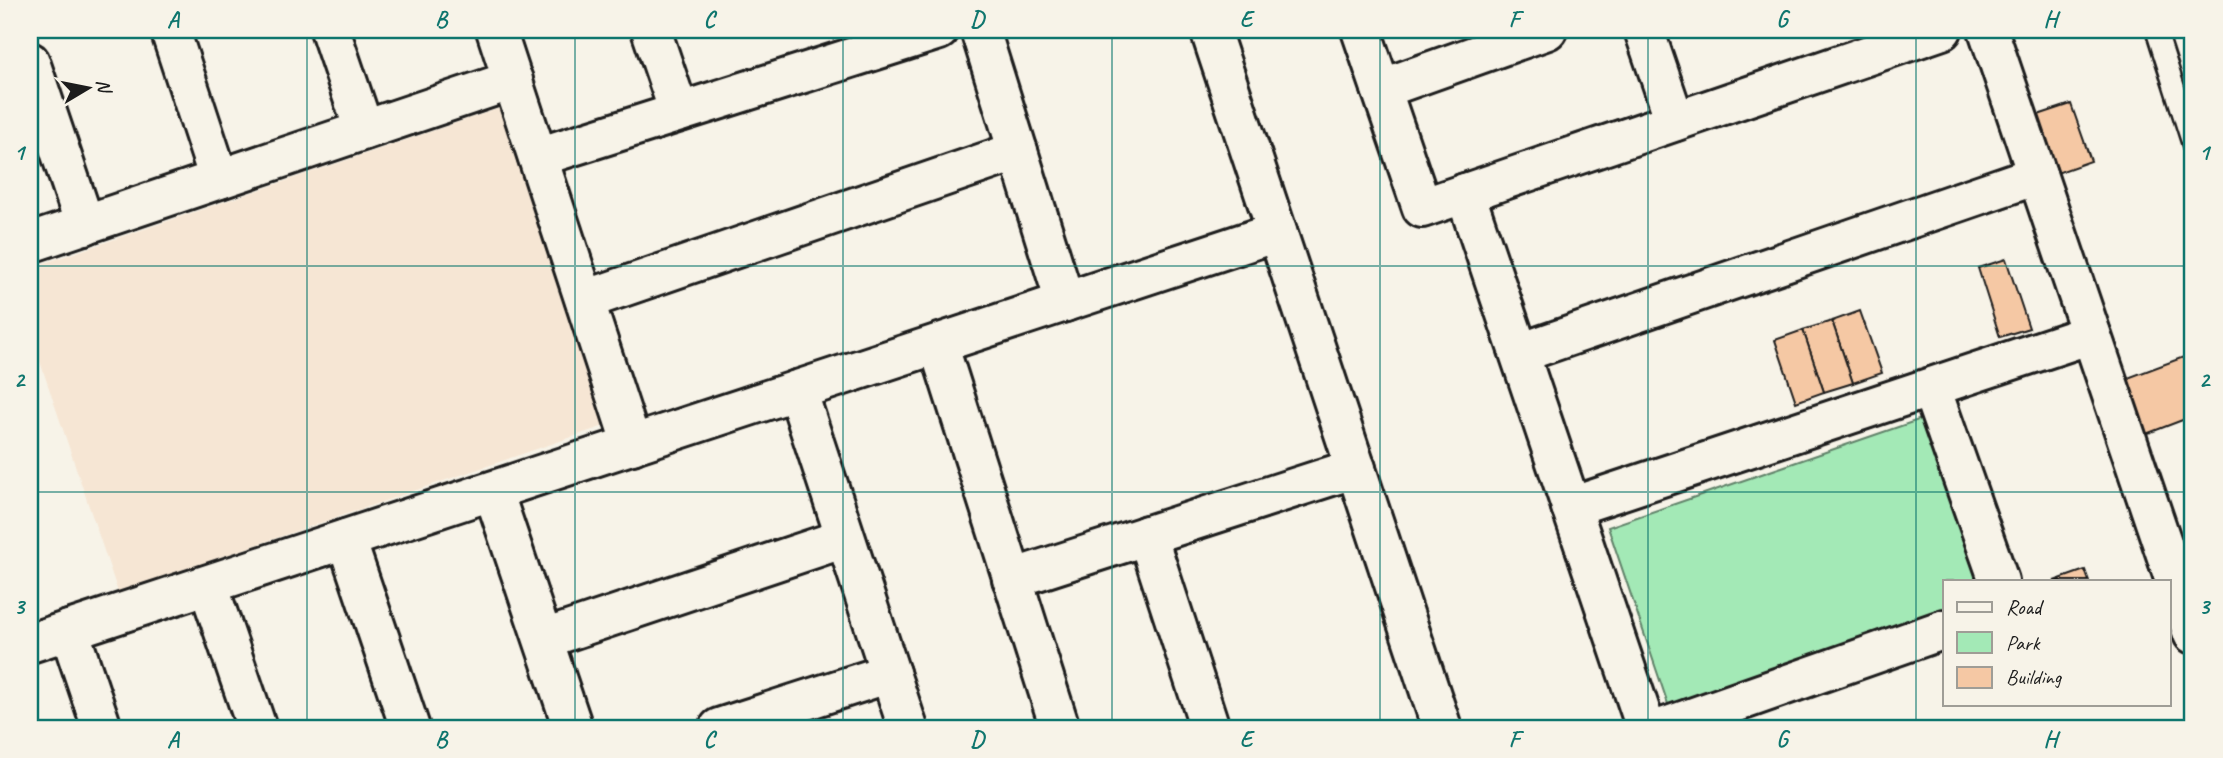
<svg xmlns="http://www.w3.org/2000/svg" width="2223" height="758" font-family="Caveat,sans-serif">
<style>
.built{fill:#f6e6d4}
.green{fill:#a3e9b6;stroke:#608269;stroke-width:2}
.building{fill:#f5c8a4;stroke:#1c1c1c;stroke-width:2}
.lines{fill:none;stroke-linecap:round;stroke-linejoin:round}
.service-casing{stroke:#1c1c1c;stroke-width:24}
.minor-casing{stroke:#1c1c1c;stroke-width:44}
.service{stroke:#f7f3e8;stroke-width:19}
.minor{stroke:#f7f3e8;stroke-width:38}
.grid{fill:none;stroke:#0f766e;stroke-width:2;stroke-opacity:0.55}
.neatline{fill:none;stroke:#0f766e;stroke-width:2.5}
.grid-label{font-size:23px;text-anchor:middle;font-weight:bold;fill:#0f766e}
</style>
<rect width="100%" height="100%" fill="#f7f3e8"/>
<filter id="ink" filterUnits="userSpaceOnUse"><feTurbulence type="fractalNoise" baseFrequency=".0143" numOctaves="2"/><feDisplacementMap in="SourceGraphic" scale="14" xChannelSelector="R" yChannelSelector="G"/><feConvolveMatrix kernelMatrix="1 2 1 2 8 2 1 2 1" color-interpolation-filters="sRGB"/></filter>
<g filter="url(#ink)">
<polygon class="built" points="503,107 610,424 118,592 30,332 30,268"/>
<polygon class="green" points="1924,418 1980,581 1945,581 1945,613 1669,707 1608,527"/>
<g class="building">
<polygon points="2071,104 2091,161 2054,174 2035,116"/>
<polygon points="2006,259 2029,328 2000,337 1978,268"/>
<polygon points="1860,311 1882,373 1853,383 1832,321"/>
<polygon points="1832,321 1853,383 1824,392 1803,330"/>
<polygon points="1803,330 1824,392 1796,402 1775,340"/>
<polygon points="2189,355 2193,366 2193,416 2146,434 2125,379"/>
<polygon points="2085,570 2089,581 2054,581"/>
</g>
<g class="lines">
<g class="service-casing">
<g id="service">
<polyline points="2156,30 2193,146"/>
<polyline points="2168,560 2193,551"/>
</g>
</g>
<g class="minor-casing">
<g id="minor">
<polyline points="170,30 219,179"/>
<polyline points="330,30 364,130"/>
<polyline points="496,30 632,445"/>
<polyline points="651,30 679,112"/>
<polyline points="980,30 1065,302"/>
<polyline points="1210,30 1442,728"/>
<polyline points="1361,30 1422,208 1942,30"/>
<polyline points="1644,30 1675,121"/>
<polyline points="1988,30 2193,634"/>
<polyline points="30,62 85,225"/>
<polyline points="1381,89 1547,30"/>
<polyline points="538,157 939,30"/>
<polyline points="1465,193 1646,728"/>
<polyline points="30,243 513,80"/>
<polyline points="585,300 1018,151"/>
<polyline points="938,344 1060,728"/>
<polyline points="1520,353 2037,175"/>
<polyline points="1931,388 1999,581"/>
<polyline points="797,390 908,728"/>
<polyline points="493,491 573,728"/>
<polyline points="1571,507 2091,334"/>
<polyline points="1147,535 1210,728"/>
<polyline points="346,539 410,728"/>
<polyline points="1012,579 1356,468"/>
<polyline points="208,585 257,728"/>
<polyline points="69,630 102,728"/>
<polyline points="544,639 845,538"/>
<polyline points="30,643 1277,232"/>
<polyline points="719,728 890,673"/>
<polyline points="1663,728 1945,629"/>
</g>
</g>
<use href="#service" class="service"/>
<use href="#minor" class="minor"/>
</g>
</g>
<path class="grid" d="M307,30V728M575,30V728M843,30V728M1112,30V728M1380,30V728M1648,30V728M1916,30V728M30,266H2193M30,492H2193"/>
<rect width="2223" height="758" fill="none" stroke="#f7f3e8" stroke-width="77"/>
<rect x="1943" y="580" width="228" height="126" fill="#f7f3e8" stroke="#9f9d96" stroke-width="2"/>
<rect x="1957" y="602" width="35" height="10" fill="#f7f3e8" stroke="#9f9d96" stroke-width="2"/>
<text x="2006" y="614" font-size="21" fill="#1c1c1c">Road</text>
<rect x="1957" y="632" width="35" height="21" fill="#a3e9b6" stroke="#9f9d96" stroke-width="2"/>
<text x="2006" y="650" font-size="21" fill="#1c1c1c">Park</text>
<rect x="1957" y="667" width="35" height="21" fill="#f5c8a4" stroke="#9f9d96" stroke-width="2"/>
<text x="2006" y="684" font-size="21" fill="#1c1c1c">Building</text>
<g transform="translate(88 88) rotate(80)" stroke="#f7f3e8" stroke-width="5" paint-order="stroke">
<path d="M0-5L12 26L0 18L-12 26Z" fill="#1c1c1c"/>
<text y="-10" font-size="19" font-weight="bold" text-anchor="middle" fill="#1c1c1c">N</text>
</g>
<rect x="38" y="38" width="2146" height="682" class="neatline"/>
<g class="grid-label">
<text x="173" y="27">A</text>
<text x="441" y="27">B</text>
<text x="709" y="27">C</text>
<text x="977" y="27">D</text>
<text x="1246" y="27">E</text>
<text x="1514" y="27">F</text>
<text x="1782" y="27">G</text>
<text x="2050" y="27">H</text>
<text x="19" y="160">1</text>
<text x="2204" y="160">1</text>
<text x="19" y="387">2</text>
<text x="2204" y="387">2</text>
<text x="19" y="614">3</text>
<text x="2204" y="614">3</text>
<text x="173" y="747">A</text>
<text x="441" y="747">B</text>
<text x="709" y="747">C</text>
<text x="977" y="747">D</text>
<text x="1246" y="747">E</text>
<text x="1514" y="747">F</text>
<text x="1782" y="747">G</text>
<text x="2050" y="747">H</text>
</g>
</svg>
